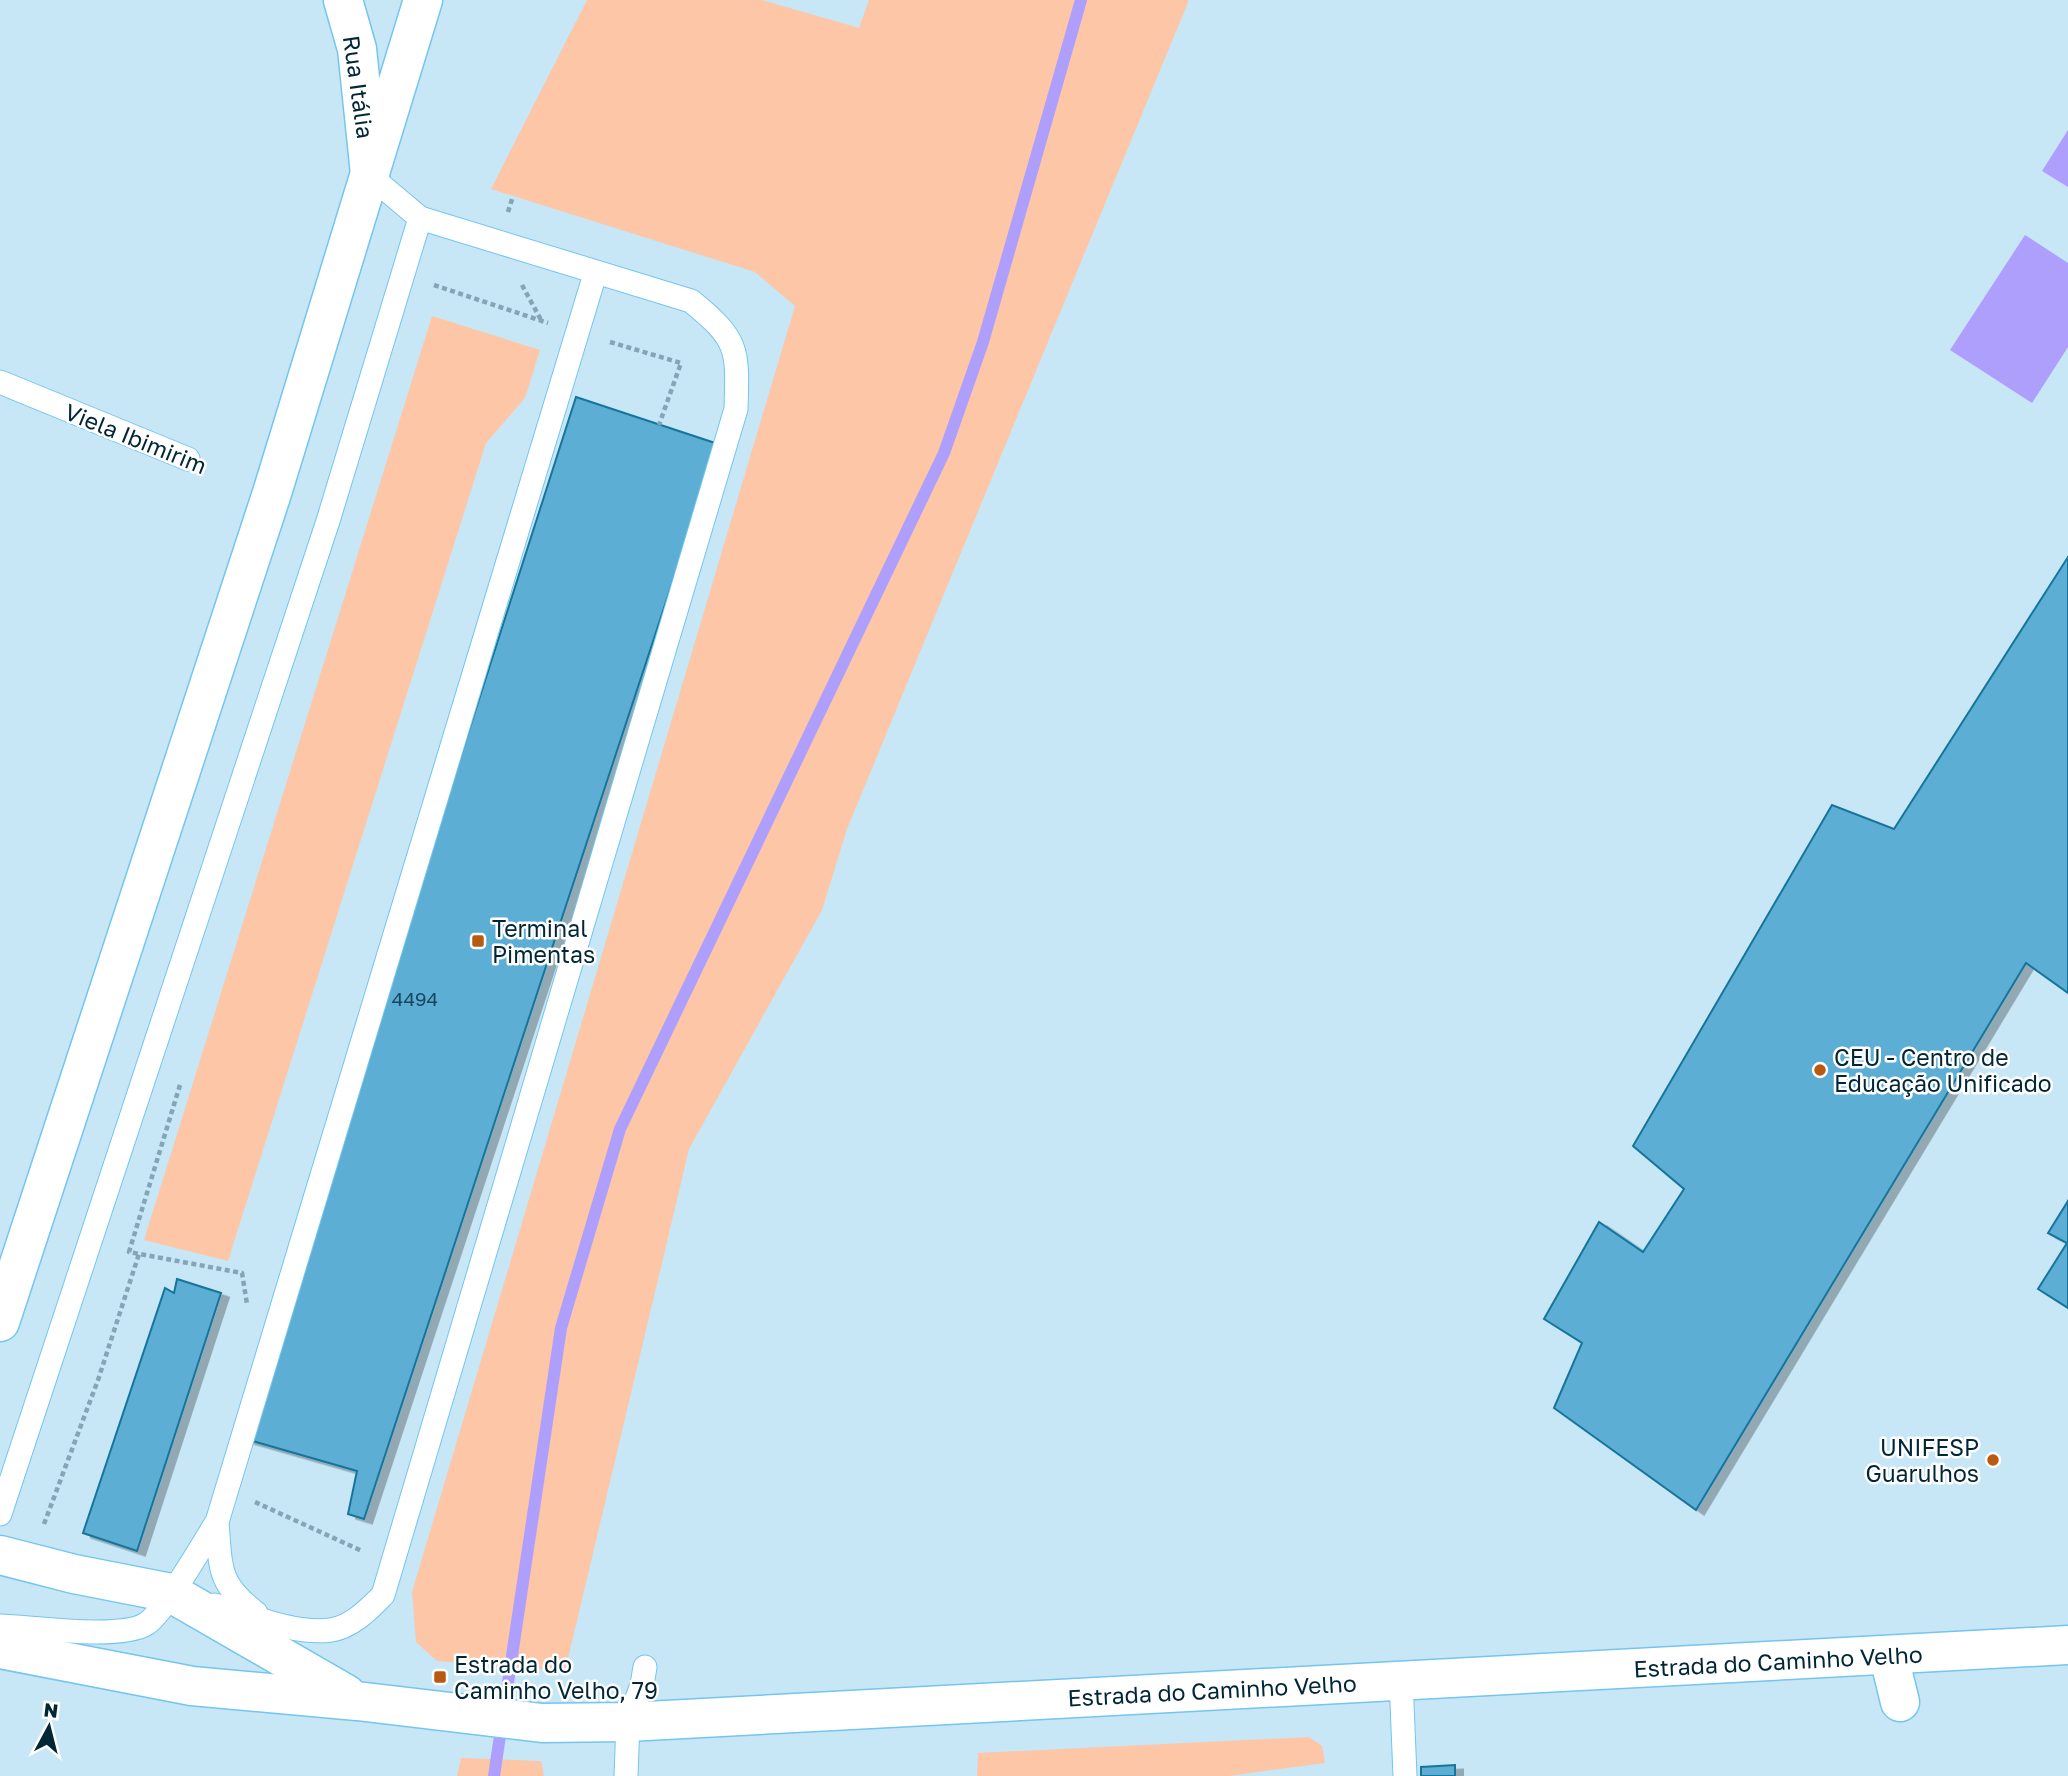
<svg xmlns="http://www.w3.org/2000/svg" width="2068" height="1776" font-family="'Golos Text',sans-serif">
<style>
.green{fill:#fdc6a7}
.water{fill:#af9ffd}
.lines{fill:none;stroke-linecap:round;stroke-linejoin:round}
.stream{stroke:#af9ffd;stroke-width:12}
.building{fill:#5baed5;stroke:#18759a;stroke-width:2;filter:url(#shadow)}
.service-casing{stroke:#73c6ee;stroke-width:25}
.minor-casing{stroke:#73c6ee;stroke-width:41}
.secondary-casing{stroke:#73c6ee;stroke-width:41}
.path{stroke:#84a5b5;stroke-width:4.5;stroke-dasharray:5 3.5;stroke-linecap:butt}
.service{stroke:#fff;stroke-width:23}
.minor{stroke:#fff;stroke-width:38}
.secondary{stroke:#fff;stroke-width:38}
.poi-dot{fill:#b95a12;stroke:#fff;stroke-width:2.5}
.labels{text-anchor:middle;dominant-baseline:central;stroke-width:5;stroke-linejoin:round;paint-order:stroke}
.number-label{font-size:19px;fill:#18485e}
.street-label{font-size:23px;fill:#012636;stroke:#fff}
.poi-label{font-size:23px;fill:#012636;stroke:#fff;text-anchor:start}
</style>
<defs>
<filter id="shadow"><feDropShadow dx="8" dy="4.5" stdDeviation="0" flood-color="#0004"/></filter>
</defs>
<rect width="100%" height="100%" fill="#c7e6f6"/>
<g class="green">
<polygon points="587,0 762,0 859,28 869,0 1189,0 847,829 822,910 689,1149 565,1671 437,1661 416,1642 412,1592 795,306 755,272 491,189"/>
<polygon points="432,316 540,350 525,398 486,443 228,1261 144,1240"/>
<polygon points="1309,1737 1322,1746 1325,1763 1228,1776 977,1776 978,1753"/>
<polygon points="461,1758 541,1761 544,1776 457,1776"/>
</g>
<g class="water">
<polygon points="2068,130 2068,187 2042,171"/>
<polygon points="2025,235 2068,263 2068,347 2032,403 1950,350"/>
</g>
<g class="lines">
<polyline class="stream" points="494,1776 561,1328 620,1129 944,453 983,342 1081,0"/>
</g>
<g class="building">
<polygon points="576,397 718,444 364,1519 348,1514 357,1471 242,1438"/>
<polygon points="2068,557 2068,993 2026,963 1696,1510 1554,1408 1582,1343 1544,1319 1599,1222 1643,1252 1684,1189 1633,1146 1832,805 1894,829"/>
<polygon points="2068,1201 2068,1308 2038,1289 2067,1243 2048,1233"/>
<polygon points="177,1279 221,1293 137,1551 83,1533 165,1288 174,1293"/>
<polygon points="1455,1765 1455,1776 1421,1776 1421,1767"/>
</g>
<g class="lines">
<g class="service-casing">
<g id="service">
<polyline points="0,382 188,459"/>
<polyline points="0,1514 328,521 420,218"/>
<path d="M217,1522C221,1568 217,1583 256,1613"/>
<path d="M215,1605C250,1615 294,1635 331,1630C352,1627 369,1609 383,1595L736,409C738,349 739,340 691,301L420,218L370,176"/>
<path d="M0,1626C33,1627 120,1640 146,1624C164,1613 203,1543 217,1522L595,274"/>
<polyline points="1401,1679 1405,1776"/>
<polyline points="626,1776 628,1722 642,1685 645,1667"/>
</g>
</g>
<g class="minor-casing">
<g id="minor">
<polyline points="343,0 357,49 370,174"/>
<polyline points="0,1555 74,1574 171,1593 346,1694"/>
<polyline points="0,1649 192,1686 357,1701 542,1723 628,1722 2068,1645"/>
<polyline points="1889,1657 1900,1702"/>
</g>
</g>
<g class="secondary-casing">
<polyline id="secondary" points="0,1322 272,493 423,0"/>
</g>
<g class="path">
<polyline points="508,212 513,196"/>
<polyline points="434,285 548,323"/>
<polyline points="522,285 541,320"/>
<polyline points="610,342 681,363 659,425"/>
<polyline points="180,1085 129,1252 242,1273 247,1304"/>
<polyline points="255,1502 362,1551"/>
<polyline points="44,1524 98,1380 139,1254"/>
</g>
<use href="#service" class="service"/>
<use href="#minor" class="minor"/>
<use href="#secondary" class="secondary"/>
</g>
<g class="poi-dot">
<rect x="471" y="934" width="14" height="14" rx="3.5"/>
<circle cx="1820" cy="1070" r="7"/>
<circle cx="1993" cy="1460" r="7"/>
<rect x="433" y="1670" width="14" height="14" rx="3.5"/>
</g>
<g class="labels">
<g class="number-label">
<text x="415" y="998">4494</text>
</g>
<g class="street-label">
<text transform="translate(359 87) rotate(82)">Rua Itália</text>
<text transform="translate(136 438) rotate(22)">Viela Ibimirim</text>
<text transform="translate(1778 1661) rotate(-3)">Estrada do Caminho Velho</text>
<text transform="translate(1212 1690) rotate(-3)">Estrada do Caminho Velho</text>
</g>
<g class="poi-label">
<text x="492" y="928">Terminal<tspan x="492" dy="26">Pimentas</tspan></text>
<text x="1834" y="1057">CEU - Centro de<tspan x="1834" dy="26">Educação Unificado</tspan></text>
<text x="1979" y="1447" text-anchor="end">UNIFESP<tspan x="1979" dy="26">Guarulhos</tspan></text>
<text x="454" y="1664">Estrada do<tspan x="454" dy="26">Caminho Velho, 79</tspan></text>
</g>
</g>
<g transform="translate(49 1727) rotate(7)" stroke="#ffffff" stroke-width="5" paint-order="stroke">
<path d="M0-5L12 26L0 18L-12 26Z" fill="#012636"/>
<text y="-10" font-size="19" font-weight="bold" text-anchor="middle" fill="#012636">N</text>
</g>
</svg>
